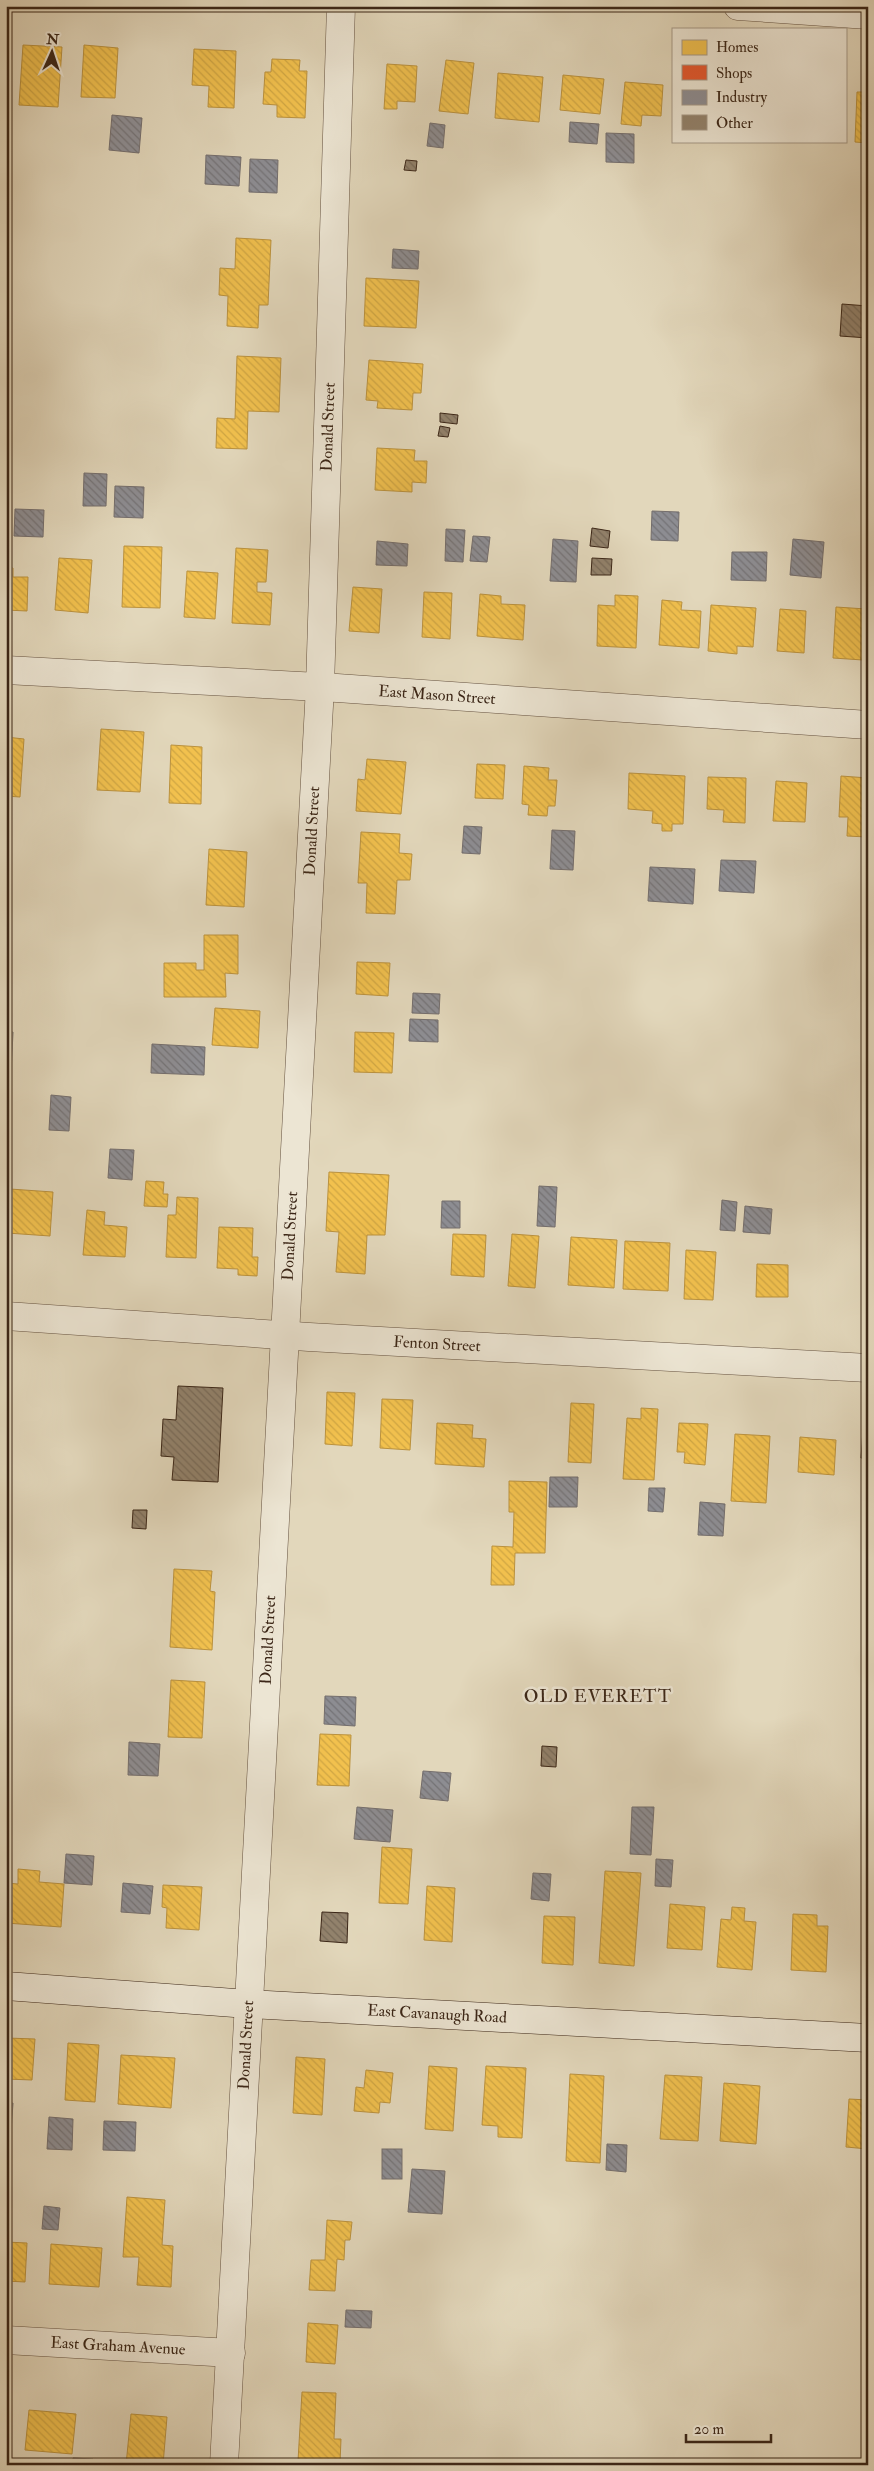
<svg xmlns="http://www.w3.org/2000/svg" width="874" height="2471" font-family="'IM FELL Double Pica',serif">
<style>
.homes{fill:url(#homes-back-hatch);stroke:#bb923e}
.shops{fill:url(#shops-back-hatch);stroke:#b14827}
.industry{fill:url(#industry-back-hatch);stroke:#746e6d}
.building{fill:url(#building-back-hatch);stroke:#3b2617}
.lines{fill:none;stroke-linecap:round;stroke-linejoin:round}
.street-casing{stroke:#655240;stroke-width:29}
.secondary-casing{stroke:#3b2617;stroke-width:29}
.street{stroke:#ece5d3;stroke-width:28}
.secondary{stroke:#ece5d3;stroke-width:28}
.labels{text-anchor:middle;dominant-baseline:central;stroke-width:5;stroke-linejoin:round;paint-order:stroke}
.street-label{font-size:16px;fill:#3b2617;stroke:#ece5d3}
.neighbourhood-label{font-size:18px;letter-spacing:1px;fill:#3b2617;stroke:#ece5d3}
</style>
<defs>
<pattern id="homes-back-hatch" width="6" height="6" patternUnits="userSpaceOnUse" patternTransform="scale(1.25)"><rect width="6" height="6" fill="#f2c14e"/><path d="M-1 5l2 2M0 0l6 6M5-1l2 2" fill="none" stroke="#d0a643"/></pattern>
<pattern id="shops-back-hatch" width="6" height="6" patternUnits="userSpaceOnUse" patternTransform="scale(1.25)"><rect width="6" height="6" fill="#e4572e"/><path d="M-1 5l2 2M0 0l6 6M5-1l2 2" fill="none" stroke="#ba4826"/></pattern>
<pattern id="industry-back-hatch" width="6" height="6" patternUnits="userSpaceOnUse" patternTransform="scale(1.25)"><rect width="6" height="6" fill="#8d8d92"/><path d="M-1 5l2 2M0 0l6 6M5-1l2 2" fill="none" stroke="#747376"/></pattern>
<pattern id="building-back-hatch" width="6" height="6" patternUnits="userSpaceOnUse" patternTransform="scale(1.25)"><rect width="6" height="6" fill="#92826c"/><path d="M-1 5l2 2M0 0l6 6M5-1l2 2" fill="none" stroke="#786a58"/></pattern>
</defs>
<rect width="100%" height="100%" fill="#e2d7bb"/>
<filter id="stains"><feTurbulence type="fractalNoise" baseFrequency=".004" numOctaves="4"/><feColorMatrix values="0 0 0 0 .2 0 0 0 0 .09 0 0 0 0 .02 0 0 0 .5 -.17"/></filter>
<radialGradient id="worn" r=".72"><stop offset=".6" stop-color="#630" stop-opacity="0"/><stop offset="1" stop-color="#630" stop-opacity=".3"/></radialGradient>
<g class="homes">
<polygon points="23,45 62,47 58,107 19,105"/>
<polygon points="84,45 118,48 115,98 81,97"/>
<polygon points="194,49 236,51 234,108 208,107 209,86 192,85"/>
<polygon points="272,59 300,60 299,71 307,71 305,118 277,117 277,105 263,104 265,72 271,72"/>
<polygon points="446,60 474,63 468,114 439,111"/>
<polygon points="387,64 417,66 415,102 397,101 397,109 384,109"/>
<polygon points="498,73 543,77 539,122 495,118"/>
<polygon points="563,75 604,79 600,114 560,110"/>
<polygon points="625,82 663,85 661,116 642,115 641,126 621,124"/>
<polygon points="857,92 868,92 868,143 855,142"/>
<polygon points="236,238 271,240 268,305 259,305 258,328 227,326 228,296 219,295 220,268 235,269"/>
<polygon points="366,278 419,281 416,328 364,326"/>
<polygon points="237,356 281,358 279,412 248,411 247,449 216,448 217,418 235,419"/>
<polygon points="369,360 423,364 421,393 413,393 412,410 377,408 378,401 366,400"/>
<polygon points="377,448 415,450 414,461 427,461 426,483 412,482 412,492 375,490"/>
<polygon points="124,546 162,547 160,608 122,607"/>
<polygon points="236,548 268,550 266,582 257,582 257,592 272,593 270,625 232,623"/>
<polygon points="59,558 92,560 88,613 55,610"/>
<polygon points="6,567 13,568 13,577 28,577 27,611 6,610"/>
<polygon points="187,571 218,573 215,619 184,617"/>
<polygon points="353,587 382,589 379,633 349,631"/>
<polygon points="424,592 452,593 450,639 422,637"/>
<polygon points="480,594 501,596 501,604 525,605 523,640 477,636"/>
<polygon points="615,595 638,596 636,648 597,646 598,605 615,606"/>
<polygon points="662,600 682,602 681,610 701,611 699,648 659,645"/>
<polygon points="711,605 756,608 753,647 737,646 737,654 708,651"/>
<polygon points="836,607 866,609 863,660 833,658"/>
<polygon points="780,609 806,611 804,653 777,651"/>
<polygon points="101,729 144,732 140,792 97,790"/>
<polygon points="6,737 24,739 20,797 6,796"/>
<polygon points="171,745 202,747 201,804 169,803"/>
<polygon points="367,759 406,762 401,814 356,811 358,779 365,780"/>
<polygon points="477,764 505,765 503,799 475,798"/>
<polygon points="524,766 549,768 548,780 557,780 555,806 548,806 547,816 528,815 529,805 522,804"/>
<polygon points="629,773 685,776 683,824 672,824 672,831 662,831 662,824 652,823 653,811 628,809"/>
<polygon points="841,776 868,778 867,837 847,836 848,817 839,817"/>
<polygon points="708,777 746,778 745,823 723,822 724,810 707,809"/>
<polygon points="776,781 807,783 805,822 773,821"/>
<polygon points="361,832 400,834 399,853 412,854 410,880 397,880 395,914 366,913 367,883 358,883"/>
<polygon points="209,849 247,852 244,907 206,905"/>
<polygon points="204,935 238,935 238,974 225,973 226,997 164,997 164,963 196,963 196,970 204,970"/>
<polygon points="357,962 390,963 388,996 356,994"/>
<polygon points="215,1008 260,1011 258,1048 212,1045"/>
<polygon points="355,1032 394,1033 392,1073 354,1072"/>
<polygon points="329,1172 389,1175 385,1235 367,1235 365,1274 336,1272 339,1232 326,1231"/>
<polygon points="146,1181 164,1182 163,1194 168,1194 167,1207 144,1206"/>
<polygon points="10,1189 53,1192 50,1236 7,1233"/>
<polygon points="177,1197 198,1198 196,1258 166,1257 168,1215 176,1215"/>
<polygon points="87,1210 105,1212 104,1225 127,1227 125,1257 83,1255"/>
<polygon points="219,1227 253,1228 252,1257 258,1257 257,1276 238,1275 238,1269 217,1268"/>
<polygon points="453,1234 486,1235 484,1277 451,1275"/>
<polygon points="512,1234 539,1236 535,1288 508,1286"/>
<polygon points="571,1237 617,1240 614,1288 568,1285"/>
<polygon points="625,1241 670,1243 668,1291 623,1289"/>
<polygon points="686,1250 716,1252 713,1300 684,1299"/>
<polygon points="757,1264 788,1265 788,1297 756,1297"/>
<polygon points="327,1392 355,1393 352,1446 325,1444"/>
<polygon points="382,1399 413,1400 410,1450 380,1448"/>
<polygon points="571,1403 594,1404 591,1463 568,1462"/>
<polygon points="641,1408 658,1409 654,1480 623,1479 627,1418 641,1419"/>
<polygon points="437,1423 473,1425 472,1438 486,1439 484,1467 435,1464"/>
<polygon points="679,1423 708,1424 705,1465 684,1463 685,1452 677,1452"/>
<polygon points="735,1434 770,1436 766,1503 731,1501"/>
<polygon points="800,1437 836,1440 834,1475 798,1472"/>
<polygon points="509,1481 547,1482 545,1553 515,1553 514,1585 491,1585 492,1546 513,1547 514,1512 509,1512"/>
<polygon points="174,1569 212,1571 210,1591 215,1592 212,1650 170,1647"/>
<polygon points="171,1680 205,1682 202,1738 168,1737"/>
<polygon points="320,1734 351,1735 349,1786 317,1785"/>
<polygon points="382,1847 412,1849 408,1904 379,1903"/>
<polygon points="18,1869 40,1871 39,1882 64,1884 61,1927 6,1923 6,1883 18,1884"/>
<polygon points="605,1871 641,1873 634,1966 599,1963"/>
<polygon points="163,1885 202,1887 199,1930 166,1928 167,1908 162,1907"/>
<polygon points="427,1886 455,1888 452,1942 424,1940"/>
<polygon points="670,1904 705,1907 702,1950 667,1948"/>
<polygon points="732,1907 745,1908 744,1921 756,1922 752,1970 717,1967 721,1919 731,1920"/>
<polygon points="793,1914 817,1915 817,1926 828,1926 826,1972 791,1970"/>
<polygon points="544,1916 575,1917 573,1965 542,1963"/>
<polygon points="7,2038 35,2039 32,2080 6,2079"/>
<polygon points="68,2043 99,2045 95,2102 65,2100"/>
<polygon points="121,2055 175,2058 171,2108 118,2104"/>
<polygon points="296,2057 325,2059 322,2115 293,2113"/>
<polygon points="429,2066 457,2068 453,2131 425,2129"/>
<polygon points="486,2066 526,2068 522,2138 498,2137 498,2126 482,2125"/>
<polygon points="366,2070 393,2073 390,2103 380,2102 379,2113 354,2111 356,2087 364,2088"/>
<polygon points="570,2074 604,2076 600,2163 566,2161"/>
<polygon points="665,2075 702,2077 698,2141 660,2139"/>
<polygon points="724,2083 760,2086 756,2144 720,2141"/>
<polygon points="849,2099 868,2100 868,2149 846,2147"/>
<polygon points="127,2197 165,2200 162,2245 173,2246 171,2287 137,2285 139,2257 123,2257"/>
<polygon points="327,2220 352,2222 350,2240 345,2240 344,2260 337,2259 335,2291 309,2290 311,2260 325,2260"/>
<polygon points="6,2242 27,2243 25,2282 6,2281"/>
<polygon points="51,2244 102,2248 99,2287 49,2284"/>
<polygon points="308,2323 338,2325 335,2364 306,2362"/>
<polygon points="302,2392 336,2393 334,2439 341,2439 340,2463 298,2461"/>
<polygon points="29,2410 76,2414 72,2454 25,2450"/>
<polygon points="131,2414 167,2417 163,2465 126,2465"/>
</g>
<polygon class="shops" points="868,1783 868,1823 866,1823"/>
<g class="industry">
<polygon points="112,115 142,118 139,153 109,150"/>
<polygon points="570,122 599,124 597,144 569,142"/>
<polygon points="430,123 445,125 443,148 427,146"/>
<polygon points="606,133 634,134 634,163 606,162"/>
<polygon points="206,155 241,157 239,186 205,184"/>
<polygon points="250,159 278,160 277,193 249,192"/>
<polygon points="864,185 868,185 868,212 863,212"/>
<polygon points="393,249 419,251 418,269 392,268"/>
<polygon points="84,473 107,474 106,506 83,506"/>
<polygon points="115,486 144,487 143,518 114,517"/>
<polygon points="15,509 44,510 43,537 14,536"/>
<polygon points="652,511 679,512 678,541 651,540"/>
<polygon points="446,529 465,530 463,562 445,561"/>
<polygon points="473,536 490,537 487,562 470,561"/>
<polygon points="553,539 578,541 576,582 550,581"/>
<polygon points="793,539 824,542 821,578 790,575"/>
<polygon points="377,541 408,544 407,566 376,565"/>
<polygon points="732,552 767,552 766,581 731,580"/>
<polygon points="464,826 482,827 480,854 462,853"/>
<polygon points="552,830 575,831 573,870 550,869"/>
<polygon points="721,860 756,861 754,893 719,891"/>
<polygon points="650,867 695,869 693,904 648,901"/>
<polygon points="413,993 440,994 439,1014 412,1013"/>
<polygon points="410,1019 438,1020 438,1042 409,1041"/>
<polygon points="6,1031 13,1032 11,1074 6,1073"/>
<polygon points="152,1044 205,1047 204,1075 151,1073"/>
<polygon points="51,1095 71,1097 69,1131 49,1130"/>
<polygon points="110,1149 134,1150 132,1180 108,1178"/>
<polygon points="539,1186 557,1187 555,1227 537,1226"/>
<polygon points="722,1200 737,1202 735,1231 720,1230"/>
<polygon points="442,1201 460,1201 460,1228 441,1228"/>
<polygon points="745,1206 772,1209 770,1234 743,1232"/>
<polygon points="550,1477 578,1477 577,1507 549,1507"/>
<polygon points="649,1488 665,1488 663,1512 648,1511"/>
<polygon points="700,1502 725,1504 723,1536 698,1535"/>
<polygon points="325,1696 356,1697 355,1726 324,1724"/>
<polygon points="129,1742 160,1744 158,1776 128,1775"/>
<polygon points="423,1771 451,1773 448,1801 420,1798"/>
<polygon points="357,1807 393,1810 390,1842 354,1839"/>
<polygon points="632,1807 654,1807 651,1855 630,1854"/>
<polygon points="66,1854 94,1856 92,1885 64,1883"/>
<polygon points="656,1859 673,1860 671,1887 655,1886"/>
<polygon points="533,1873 551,1874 549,1901 531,1899"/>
<polygon points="123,1883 153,1886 150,1914 121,1912"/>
<polygon points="6,2103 13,2103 11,2131 6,2130"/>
<polygon points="49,2117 73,2119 72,2150 47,2149"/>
<polygon points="104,2121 136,2122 135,2151 103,2150"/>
<polygon points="607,2144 627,2145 626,2172 606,2170"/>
<rect x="382" y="2149" width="20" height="30"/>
<polygon points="412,2169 445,2171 442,2214 408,2212"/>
<polygon points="44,2206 60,2208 58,2230 42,2229"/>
<polygon points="346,2310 372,2311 371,2328 345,2327"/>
<polygon points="73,2458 93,2459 93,2465 73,2465"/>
</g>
<g class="building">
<polygon points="406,160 417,161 416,171 404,170"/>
<polygon points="842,304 868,306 868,338 840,336"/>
<polygon points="440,413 458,415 457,424 440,422"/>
<polygon points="440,426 450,428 448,437 438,436"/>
<polygon points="592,528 610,531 608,548 590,546"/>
<polygon points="592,558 612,559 611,575 591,575"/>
<polygon points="178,1386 223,1388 218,1482 172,1480 174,1457 161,1456 163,1419 176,1420"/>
<polygon points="865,1402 868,1402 868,1458 861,1458"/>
<polygon points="133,1510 147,1510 146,1529 132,1528"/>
<polygon points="542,1746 557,1747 556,1767 541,1766"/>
<polygon points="322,1912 348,1913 347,1943 320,1941"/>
</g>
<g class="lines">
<g class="street-casing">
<g id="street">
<polyline points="738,6 868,15"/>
<polyline points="6,670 337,688 868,725"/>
<polyline points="6,1316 309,1337 868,1368"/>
<polyline points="6,2340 231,2353"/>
<polyline points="224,2465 320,687 341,6"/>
</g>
</g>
<g class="secondary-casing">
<polyline id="secondary" points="6,1986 248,2004 868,2038"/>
</g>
<use href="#street" class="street"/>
<use href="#secondary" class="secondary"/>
</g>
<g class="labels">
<g class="street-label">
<text transform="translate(328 427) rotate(-88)">Donald Street</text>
<text transform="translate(437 695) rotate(4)">East Mason Street</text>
<text transform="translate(312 831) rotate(-87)">Donald Street</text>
<text transform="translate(290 1236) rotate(-87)">Donald Street</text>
<text transform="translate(437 1344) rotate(3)">Fenton Street</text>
<text transform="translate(268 1640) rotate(-87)">Donald Street</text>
<text transform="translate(437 2014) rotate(3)">East Cavanaugh Road</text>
<text transform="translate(246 2045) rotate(-87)">Donald Street</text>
<text transform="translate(118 2346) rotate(3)">East Graham Avenue</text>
</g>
<g class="neighbourhood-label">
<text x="598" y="1696">OLD EVERETT</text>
</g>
</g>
<rect width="874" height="2471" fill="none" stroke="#e2d7bb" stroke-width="25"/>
<rect x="8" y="8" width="859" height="2456" fill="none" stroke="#3b2617" stroke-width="2.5"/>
<rect x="12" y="12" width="849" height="2446" fill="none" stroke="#3b2617"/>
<rect x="672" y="28" width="175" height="115" fill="#ece5d3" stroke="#a59988"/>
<rect x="682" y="40" width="25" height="15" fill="#f2c14e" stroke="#a59988"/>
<text x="716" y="52" font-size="15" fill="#3b2617">Homes</text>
<rect x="682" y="65" width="25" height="15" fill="#e4572e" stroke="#a59988"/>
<text x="716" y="78" font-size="15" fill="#3b2617">Shops</text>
<rect x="682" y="90" width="25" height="15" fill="#8d8d92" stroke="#a59988"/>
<text x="716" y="102" font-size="15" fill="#3b2617">Industry</text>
<rect x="682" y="115" width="25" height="15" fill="#92826c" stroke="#a59988"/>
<text x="716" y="128" font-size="15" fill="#3b2617">Other</text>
<g transform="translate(52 52) rotate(3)" stroke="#ece5d3" stroke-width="4" paint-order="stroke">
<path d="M0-4L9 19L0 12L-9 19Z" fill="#3b2617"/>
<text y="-8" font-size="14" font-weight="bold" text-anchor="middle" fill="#3b2617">N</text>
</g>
<path d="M686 2434v8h85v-8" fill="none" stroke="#3b2617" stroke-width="2.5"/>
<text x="694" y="2434" font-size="15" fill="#3b2617" stroke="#ece5d3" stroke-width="4" paint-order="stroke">20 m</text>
<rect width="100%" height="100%" filter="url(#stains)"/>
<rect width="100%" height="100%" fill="url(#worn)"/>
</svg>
